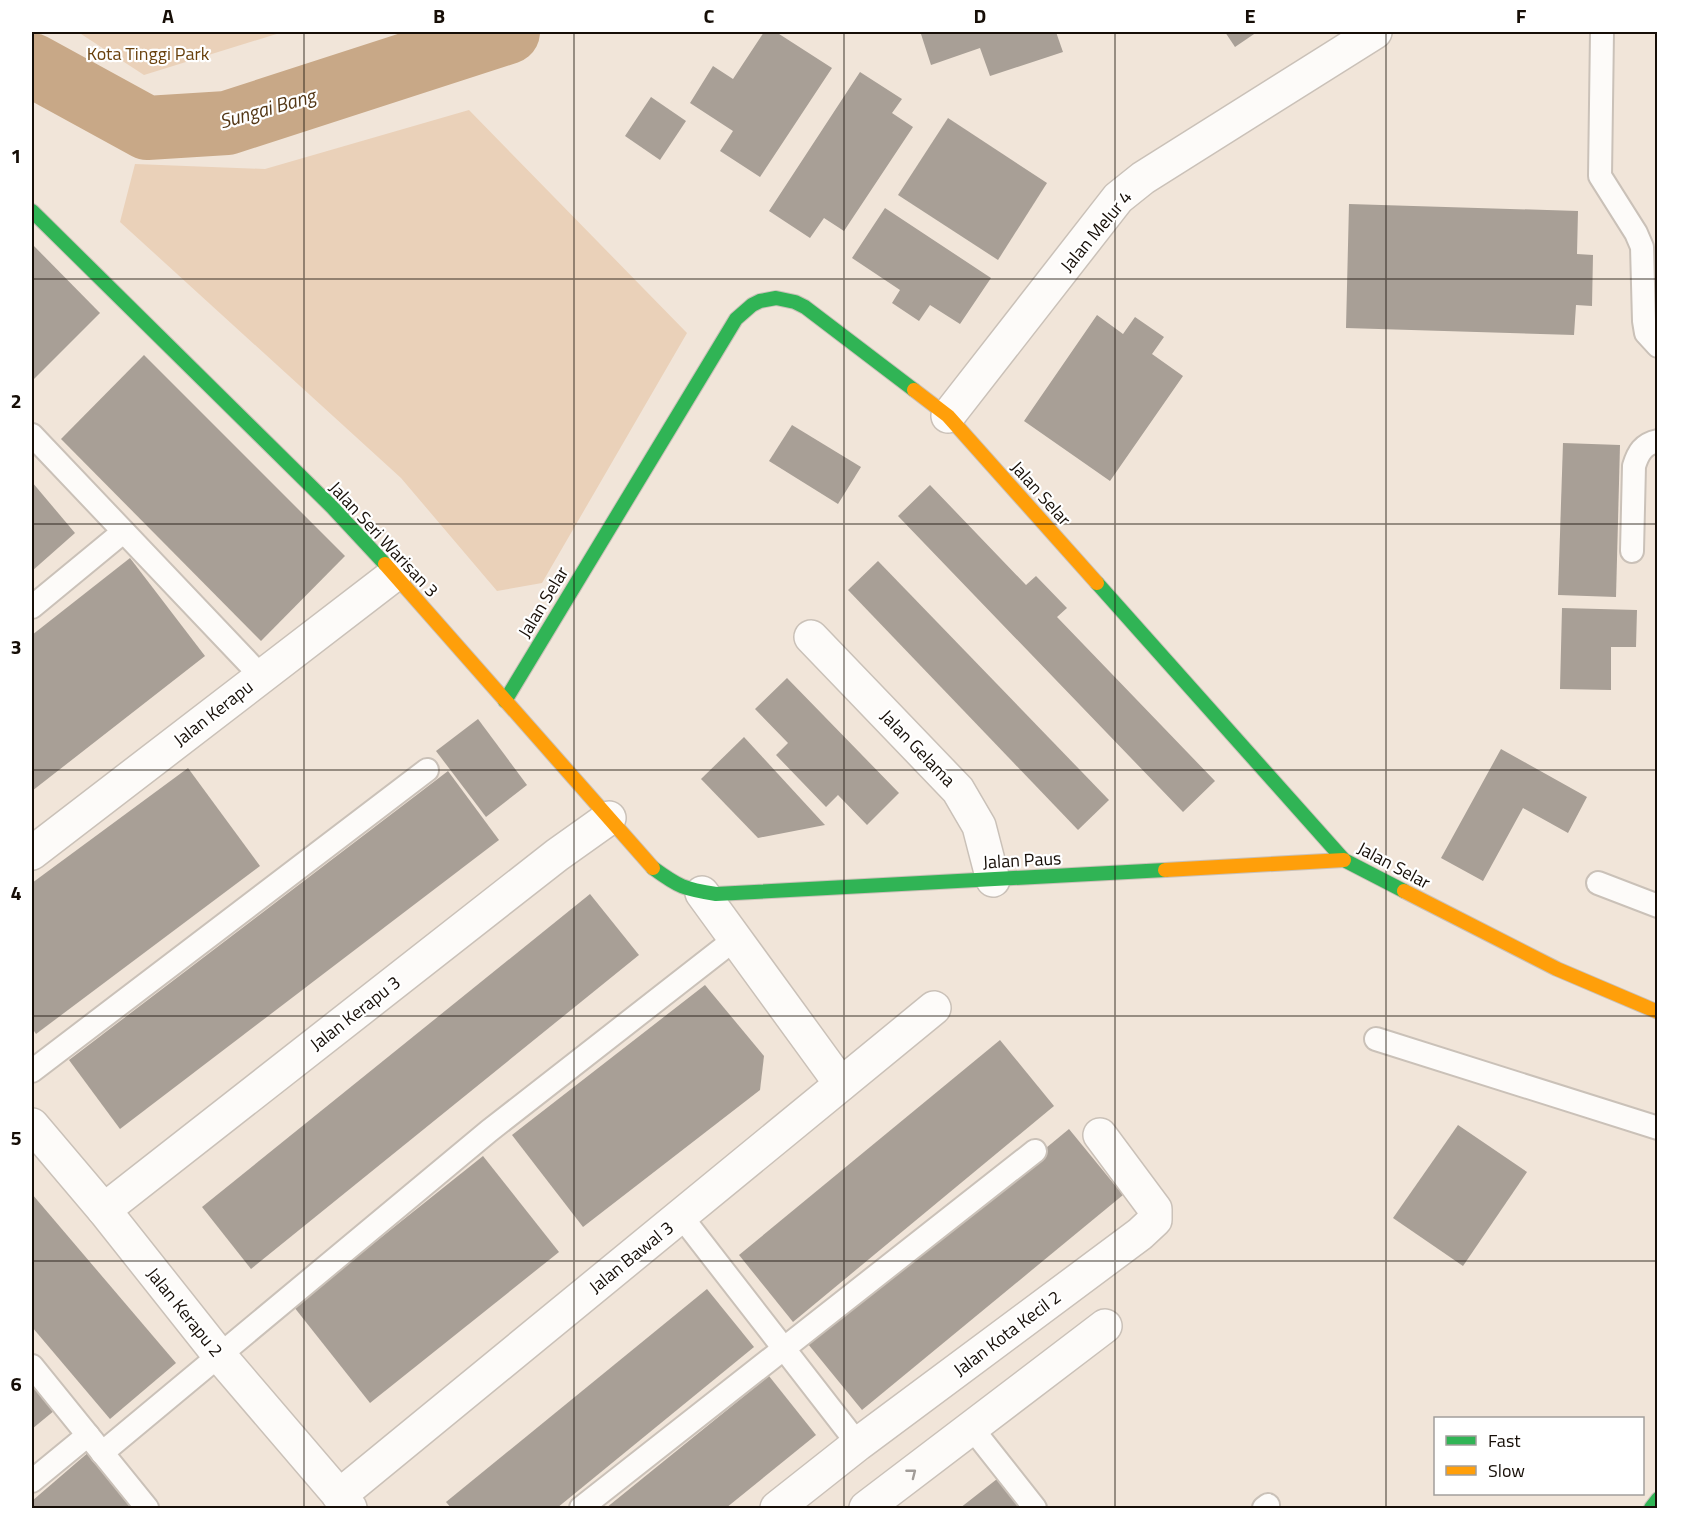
<svg xmlns="http://www.w3.org/2000/svg" width="1689" height="1540" font-family="'Titillium Web',sans-serif">
<style>
.green{fill:#ead1b9}
.lines{fill:none;stroke-linecap:round;stroke-linejoin:round}
.river{stroke:#c8a887;stroke-width:64}
.building{fill:#a89f96}
.lane-casing{stroke:#cac1b8;stroke-width:26}
.street-casing{stroke:#cac1b8;stroke-width:36}
.fast-casing{stroke:#cac1b8;stroke-width:16}
.slow-casing{stroke:#cac1b8;stroke-width:16}
.lane{stroke:#fdfbf9;stroke-width:22}
.street{stroke:#fdfbf9;stroke-width:33}
.fast{stroke:#30b455;stroke-width:14}
.slow{stroke:#ff9f0a;stroke-width:14}
.oneway{stroke:#a19c98}
.grid{fill:none;stroke:#160e07;stroke-width:1.5;stroke-opacity:0.55}
.labels{text-anchor:middle;dominant-baseline:central;stroke-width:4.5;stroke-linejoin:round;paint-order:stroke}
.park-label{font-size:18px;fill:#69410d;stroke:#fff}
.street-label{font-size:18px;fill:#160e07;stroke:#fff}
.water-label{font-size:20px;font-style:italic;fill:#523513;stroke:#fff}
.neatline{fill:none;stroke:#160e07;stroke-width:2}
.grid-label{font-size:20px;text-anchor:middle;font-weight:bold;fill:#160e07}
</style>
<rect width="100%" height="100%" fill="#f1e5d9"/>
<g class="green">
<polygon points="78,32 283,32 144,75"/>
<polygon points="469,110 687,333 542,583 497,591 401,478 120,222 135,164 265,169"/>
</g>
<g class="lines">
<polyline class="river" points="32,65 147,128 227,123 508,32"/>
</g>
<g class="building">
<polygon points="764,32 776,32 832,68 760,177 720,151 733,131 690,103 713,66 733,79"/>
<polygon points="930,32 1056,32 1063,52 990,76 980,48 931,65 921,34"/>
<polygon points="1225,32 1257,32 1235,47"/>
<polygon points="860,72 902,99 892,113 913,127 844,231 824,218 810,238 769,211"/>
<polygon points="651,97 686,121 660,160 625,136"/>
<polygon points="948,118 1047,183 998,260 898,195"/>
<polygon points="1349,204 1578,211 1577,254 1593,255 1592,306 1576,305 1574,335 1346,328"/>
<polygon points="885,208 991,278 960,324 930,305 919,321 892,303 900,290 852,258"/>
<polygon points="32,244 100,313 32,381"/>
<polygon points="1097,315 1123,334 1135,317 1164,337 1152,354 1183,376 1110,481 1024,421"/>
<polygon points="144,355 345,556 261,641 61,439"/>
<polygon points="792,425 861,467 838,504 769,461"/>
<polygon points="1563,443 1620,445 1616,597 1558,595"/>
<polygon points="32,482 75,533 32,571"/>
<polygon points="930,485 1026,585 1036,576 1067,608 1057,617 1215,781 1183,812 898,516"/>
<polygon points="130,558 205,656 32,791 32,635"/>
<polygon points="878,561 1109,800 1078,830 848,590"/>
<polygon points="1562,608 1637,610 1636,647 1611,647 1611,690 1560,689"/>
<polygon points="787,678 899,793 867,825 838,795 826,807 776,755 788,743 755,709"/>
<polygon points="478,719 527,785 486,817 436,751"/>
<polygon points="744,737 825,825 758,838 701,779"/>
<polygon points="1501,749 1587,797 1568,833 1523,808 1483,881 1441,858"/>
<polygon points="188,768 260,866 36,1034 32,1028 32,883"/>
<polygon points="448,771 499,840 120,1129 69,1060"/>
<polygon points="590,894 639,955 251,1269 202,1207"/>
<polygon points="705,985 764,1056 760,1090 583,1227 512,1135"/>
<polygon points="1000,1040 1054,1106 793,1322 739,1255"/>
<polygon points="1458,1125 1527,1172 1463,1266 1393,1218"/>
<polygon points="1069,1129 1123,1195 862,1410 808,1344"/>
<polygon points="483,1156 559,1252 370,1403 294,1307"/>
<polygon points="32,1194 176,1363 110,1419 32,1327"/>
<polygon points="707,1289 754,1347 557,1508 451,1508 446,1502"/>
<polygon points="769,1376 816,1435 726,1508 606,1508"/>
<polygon points="32,1383 55,1410 32,1429"/>
<polygon points="90,1451 138,1508 32,1508 32,1501"/>
<polygon points="997,1479 1020,1508 960,1508 969,1501"/>
</g>
<g class="lines">
<g class="lane-casing">
<g id="lane">
<polyline points="1602,32 1600,176 1636,233 1642,247 1644,321 1646,333 1658,346"/>
<polyline points="32,435 261,676"/>
<path d="M1632,551L1634,466C1638,453 1643,444 1658,441"/>
<polyline points="32,607 123,532"/>
<polyline points="1598,883 1658,906"/>
<polyline points="1376,1039 1658,1128"/>
<polyline points="32,1071 427,770"/>
<polyline points="681,1216 858,1444"/>
<polyline points="32,1366 147,1508"/>
<polyline points="971,1427 1035,1508"/>
<polyline points="102,1453 489,1131 735,939"/>
<polyline points="32,1481 88,1435"/>
<polyline points="581,1508 1035,1151"/>
<polyline points="1264,1508 1268,1505"/>
</g>
</g>
<g class="street-casing">
<g id="street">
<polyline points="948,416 1118,198 1143,178 1375,32"/>
<polyline points="811,637 958,790 979,826 993,880"/>
<polyline points="32,853 395,574"/>
<polyline points="702,893 841,1084"/>
<polyline points="32,1125 104,1210 219,1355 350,1508"/>
<polyline points="104,1210 557,855 609,818"/>
<polyline points="339,1496 934,1008"/>
<polyline points="777,1508 858,1444 1140,1234 1155,1220 1155,1209 1100,1135"/>
<polyline points="866,1508 1105,1326"/>
</g>
</g>
<g class="fast-casing">
<g id="fast">
<polyline points="32,211 332,507 385,564"/>
<polyline points="1097,583 1344,860 1404,891"/>
<polyline points="505,701 736,319 752,305 760,301 776,298 795,302 805,307 914,390"/>
<path d="M653,868C679,887 684,889 716,894L1165,870"/>
<polyline points="1651,1508 1658,1499"/>
</g>
</g>
<g class="slow-casing">
<g id="slow">
<polyline points="914,390 948,416 1097,583"/>
<polyline points="385,564 653,868"/>
<polyline points="1165,870 1344,860"/>
<polyline points="1404,891 1557,969 1658,1012"/>
</g>
</g>
<use href="#lane" class="lane"/>
<use href="#street" class="street"/>
<use href="#fast" class="fast"/>
<use href="#slow" class="slow"/>
</g>
<defs><path id="oneway-chevron" d="M-2-3.5L2.5 0L-2 3.5" fill="none" stroke-width="1.6" stroke-linecap="round" stroke-linejoin="round" transform="scale(1.5)"/></defs>
<use class="oneway" href="#oneway-chevron" transform="translate(912 1473) rotate(-38)"/>
<path class="grid" d="M304,32V1508M574,32V1508M844,32V1508M1115,32V1508M1386,32V1508M32,279H1658M32,524H1658M32,770H1658M32,1016H1658M32,1261H1658"/>
<g class="labels">
<g class="park-label">
<text x="148" y="53">Kota Tinggi Park</text>
</g>
<g class="street-label">
<text transform="translate(1096 231) rotate(-50)">Jalan Melur 4</text>
<text transform="translate(1041 493) rotate(48)">Jalan Selar</text>
<text transform="translate(384 539) rotate(47)">Jalan Seri Warisan 3</text>
<text transform="translate(543 602) rotate(-59)">Jalan Selar</text>
<text transform="translate(213 713) rotate(-38)">Jalan Kerapu</text>
<text transform="translate(918 748) rotate(46)">Jalan Gelama</text>
<text transform="translate(1022 860) rotate(-3)">Jalan Paus</text>
<text transform="translate(1394 865) rotate(28)">Jalan Selar</text>
<text transform="translate(355 1013) rotate(-38)">Jalan Kerapu 3</text>
<text transform="translate(631 1257) rotate(-39)">Jalan Bawal 3</text>
<text transform="translate(185 1312) rotate(51)">Jalan Kerapu 2</text>
<text transform="translate(1007 1333) rotate(-37)">Jalan Kota Kecil 2</text>
</g>
<g class="water-label">
<text transform="translate(267 108) rotate(-16)">Sungai Bang</text>
</g>
</g>
<rect width="1689" height="1540" fill="none" stroke="#ffffff" stroke-width="66"/>
<rect x="1434" y="1417" width="210" height="78" fill="#ffffff" stroke="#a29f9c" stroke-width="1.5"/>
<rect x="1446" y="1436" width="30" height="9" fill="#30b455" stroke="#a29f9c" stroke-width="1.5"/>
<text x="1488" y="1447" font-size="18" fill="#160e07">Fast</text>
<rect x="1446" y="1466" width="30" height="9" fill="#ff9f0a" stroke="#a29f9c" stroke-width="1.5"/>
<text x="1488" y="1477" font-size="18" fill="#160e07">Slow</text>
<rect x="33" y="33" width="1623" height="1474" class="neatline"/>
<g class="grid-label">
<text x="168" y="23">A</text>
<text x="439" y="23">B</text>
<text x="709" y="23">C</text>
<text x="980" y="23">D</text>
<text x="1250" y="23">E</text>
<text x="1521" y="23">F</text>
<text x="16" y="163">1</text>
<text x="16" y="408">2</text>
<text x="16" y="654">3</text>
<text x="16" y="900">4</text>
<text x="16" y="1145">5</text>
<text x="16" y="1391">6</text>
</g>
</svg>
